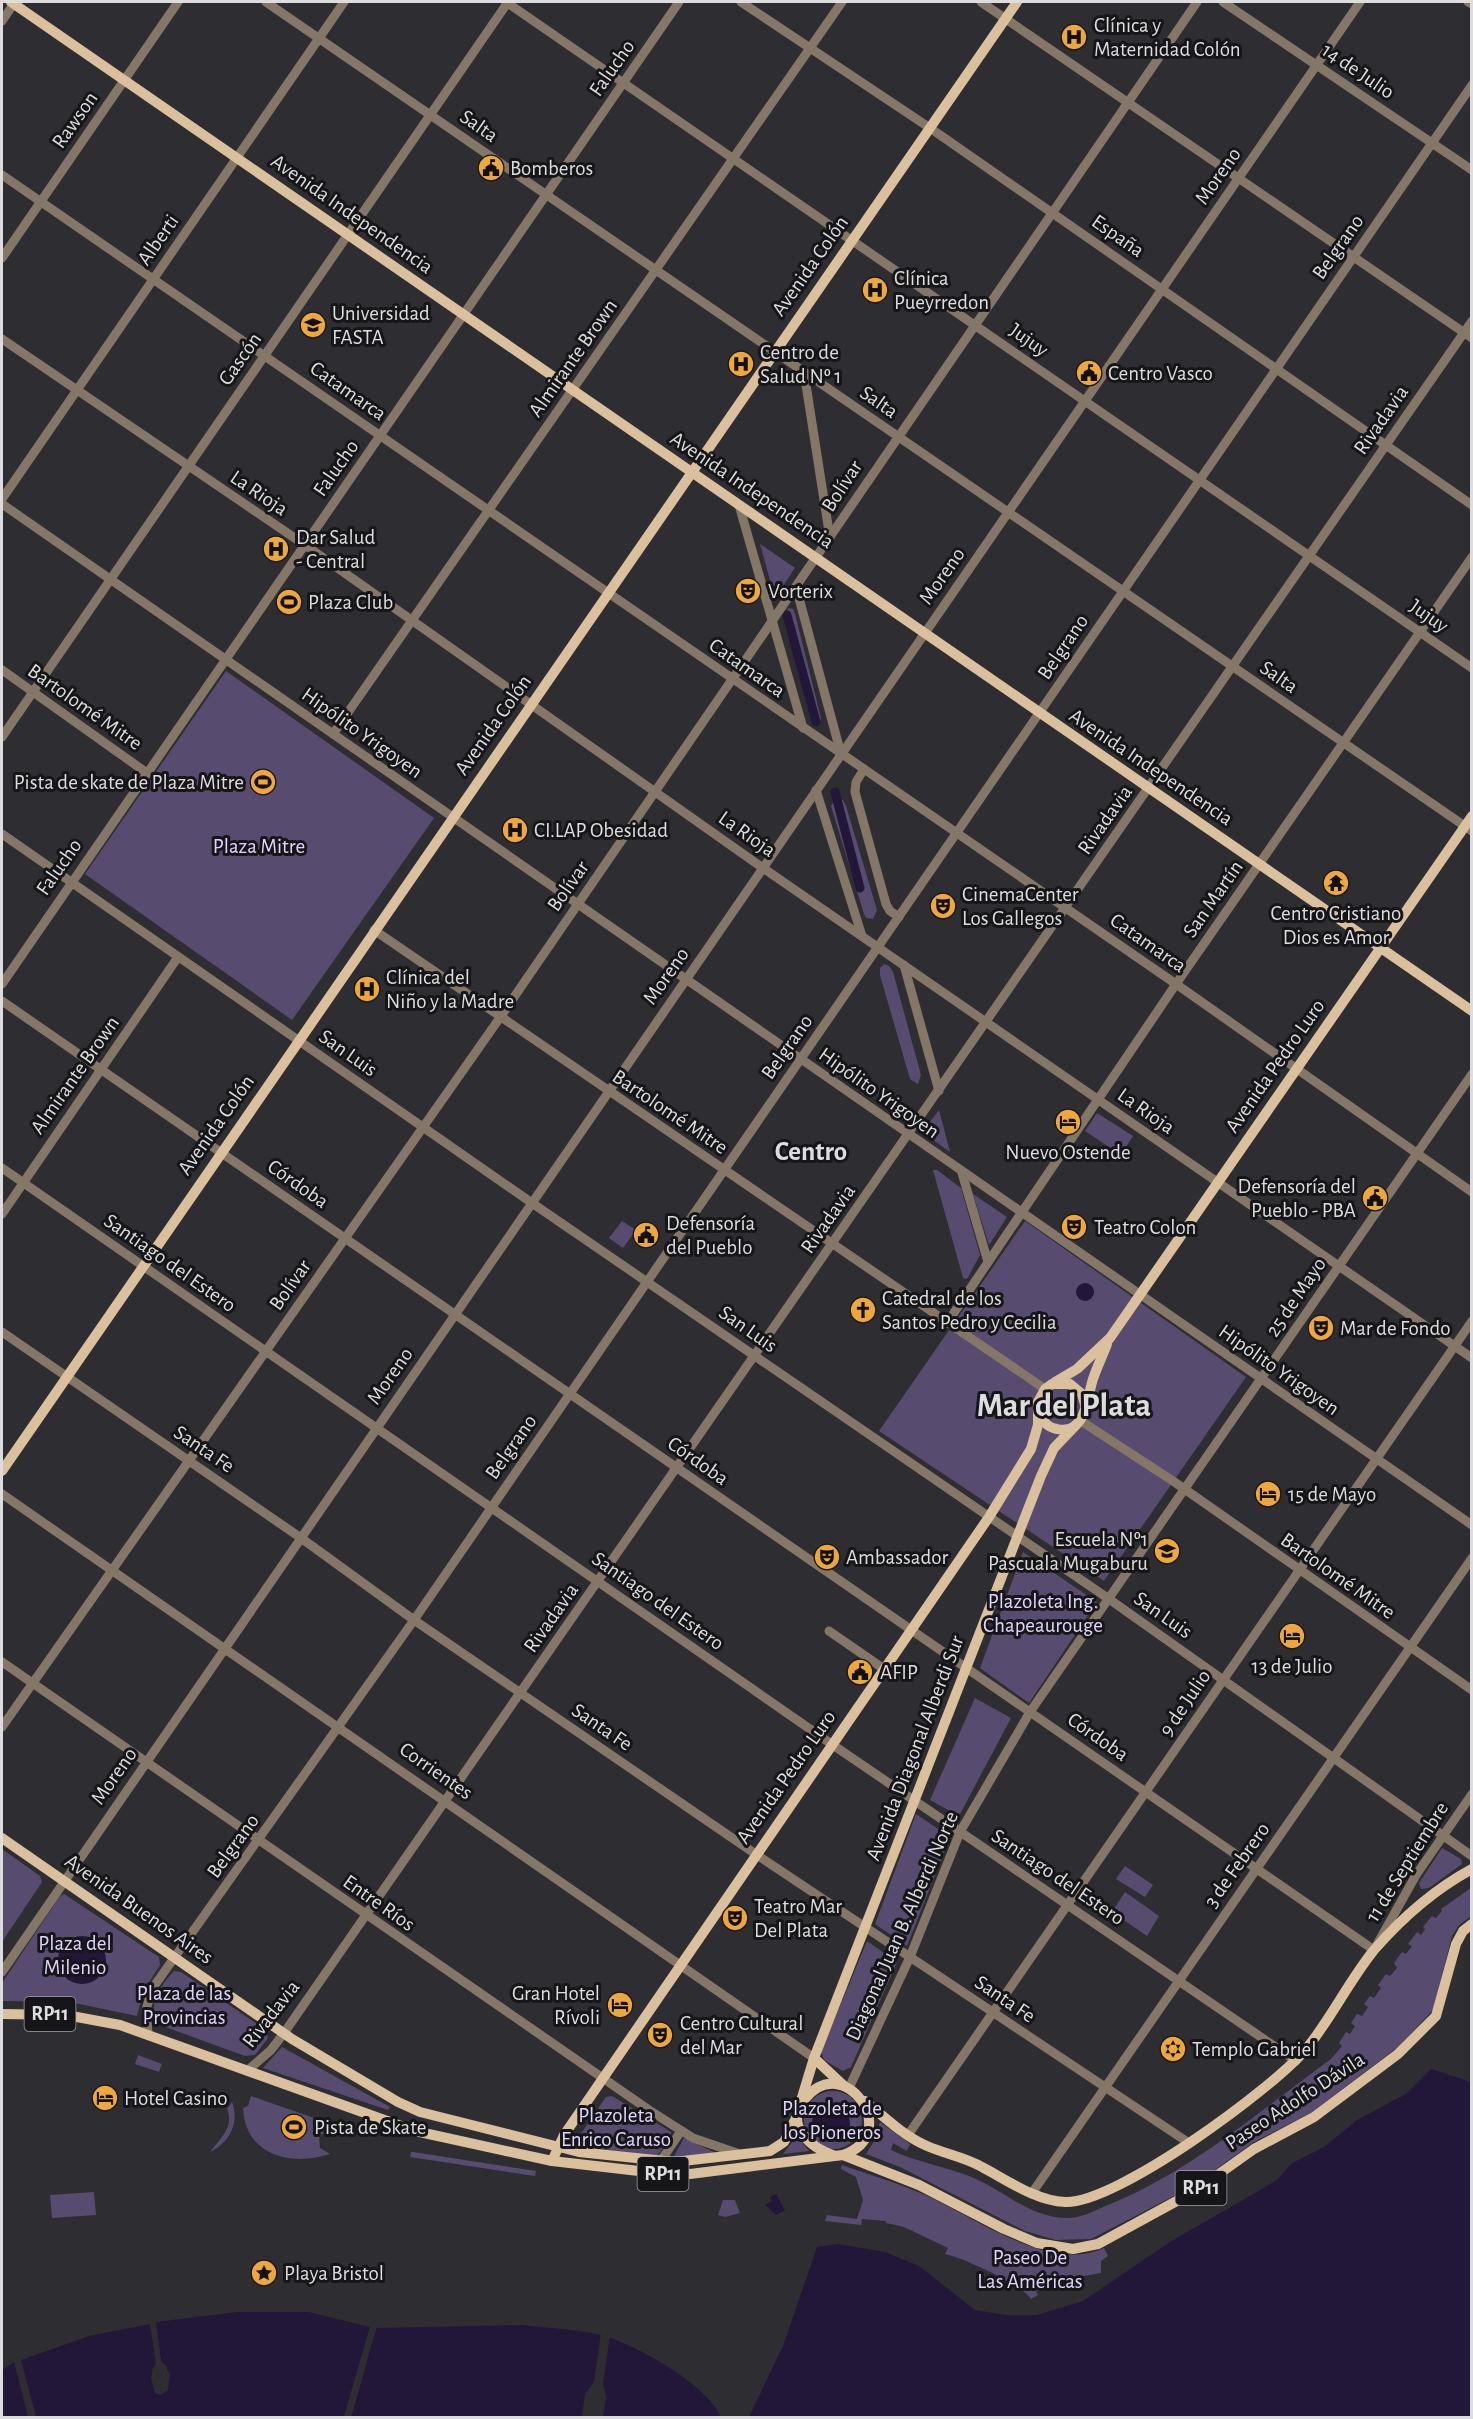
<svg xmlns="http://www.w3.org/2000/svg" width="1473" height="2419" font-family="'Alegreya Sans',sans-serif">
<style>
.green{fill:#574c6f}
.water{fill:#231739}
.pier{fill:#2e2d32;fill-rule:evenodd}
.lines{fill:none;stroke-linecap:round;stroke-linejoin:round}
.canal{stroke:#231739;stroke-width:9}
.minor{stroke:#847767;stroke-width:9}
.major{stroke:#dbc09e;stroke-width:10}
.labels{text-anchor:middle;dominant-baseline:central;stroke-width:6;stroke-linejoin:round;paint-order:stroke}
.shield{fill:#161618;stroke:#a1a1a3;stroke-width:1.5}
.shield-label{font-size:20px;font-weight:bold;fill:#dddcdf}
.poi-label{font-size:21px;fill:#dddcdf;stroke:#161618;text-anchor:start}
.street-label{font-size:21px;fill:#dddcdf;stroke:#161618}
.park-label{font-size:21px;fill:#e0d4fd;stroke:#161618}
.district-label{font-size:27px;font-weight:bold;fill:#dddcdf;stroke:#161618}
.town-label{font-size:33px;font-weight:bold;fill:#dddcdf;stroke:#161618}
</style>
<rect width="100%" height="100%" fill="#2e2d32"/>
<g class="green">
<polygon points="760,544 795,568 775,598"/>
<polygon points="788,608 793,609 795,614 821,718 819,724 813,720 787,616"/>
<polygon points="226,671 434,818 292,1020 85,874"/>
<polygon points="836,798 843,800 846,806 877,910 873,919 866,918 864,914 831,806"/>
<polygon points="884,964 889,966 893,972 921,1075 918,1084 910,1079 880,975 880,968"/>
<polygon points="939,1110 950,1152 922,1132"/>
<polygon points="1097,1113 1133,1136 1121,1155 1085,1131"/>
<polygon points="933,1170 937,1170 961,1188 980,1255 967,1279 963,1278"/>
<polygon points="973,1194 1007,1217 989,1245"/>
<polygon points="622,1221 636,1230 623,1248 609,1238"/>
<polygon points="1025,1221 1246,1377 1104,1581 879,1431"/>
<polygon points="1023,1552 1097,1602 1029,1703 980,1668"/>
<polygon points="975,1698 1011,1718 959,1816 930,1800"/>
<polygon points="916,1814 950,1837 907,1946 875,1924"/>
<polygon points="1442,1848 1461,1859 1462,1864 1429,1888 1421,1889 1419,1883"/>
<polygon points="2,1849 40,1876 42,1882 2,1942"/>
<polygon points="1125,1866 1153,1885 1145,1897 1116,1879"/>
<path d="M1471,1888V1916L1459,1925L1452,1936L1433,2010L1398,2047L1312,2112L1254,2142L1191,2187L1091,2239L1056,2240L1025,2231L900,2167L866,2154L875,2140L880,2122L910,2144L907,2151L893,2143L891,2150C916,2162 943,2166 969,2176C1003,2189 1029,2218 1068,2218C1080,2218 1092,2212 1103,2207C1188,2174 1258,2112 1331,2059L1342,2046L1339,2043L1346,2032L1350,2034L1355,2026L1351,2023L1357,2014L1362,2016L1368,2007L1364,2004L1370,1996L1374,1998L1381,1988L1378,1985L1386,1974L1390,1976L1397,1968L1394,1963L1402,1952L1406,1954L1412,1946L1408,1944L1417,1932L1421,1935L1425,1929L1423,1927L1432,1916L1436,1918L1442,1911L1441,1909Z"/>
<polygon points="1125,1892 1159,1916 1147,1936 1112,1912"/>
<polygon points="64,1894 159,1957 160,1965 143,1992 137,2016 70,2002 2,2001 2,1983 60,1896"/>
<polygon points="867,1941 897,1962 851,2067 843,2071 824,2060 821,2052"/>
<path d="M174,1971L181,1972L266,2030L268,2038L255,2055L245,2056L168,2028C141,2016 158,1987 174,1971Z"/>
<polygon points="282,2047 390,2107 388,2110 263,2068"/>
<polygon points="138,2055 162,2064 159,2072 135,2064"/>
<circle cx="833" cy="2120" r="29"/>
<path d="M251,2096L337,2126L319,2136L320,2148L330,2154C290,2167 245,2155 243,2108L248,2106Z"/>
<polygon points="612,2096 671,2132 671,2137 657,2156 580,2146 580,2135 606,2097"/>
<path d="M232,2102C240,2123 229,2143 210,2152C219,2140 235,2127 227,2109Z"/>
<polygon points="797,2136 809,2151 783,2154"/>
<polygon points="684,2138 716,2153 673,2158"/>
<polygon points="411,2152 413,2152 536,2171 535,2176 410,2157"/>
<path d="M842,2165C870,2175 898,2183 925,2195C973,2216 1050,2274 1104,2248L1108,2256L1101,2261V2273L1066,2279L1065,2276H1052L1053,2280L1036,2292L1038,2295L1031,2299C1022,2285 964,2258 945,2254L948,2248L904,2227L886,2223V2221L862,2219L861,2225L825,2221L827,2215L857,2219L863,2200L856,2177L841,2169Z"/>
<polygon points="94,2192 96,2215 52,2218 50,2195"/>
<polygon points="723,2200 735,2200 740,2213 725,2217 718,2215"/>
</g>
<g class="water">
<circle cx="1085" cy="1292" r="9"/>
<circle cx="82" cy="1960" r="24"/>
<polygon points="1431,2069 1471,2082 1471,2417 749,2417 783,2346 817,2247 838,2244 885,2252 919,2266 975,2310 1005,2315 1037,2315 1083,2301 1170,2242 1277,2180 1292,2163 1324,2147 1357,2120 1406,2094"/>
<circle cx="831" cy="2123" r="19"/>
<polygon points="776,2194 785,2210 776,2215 765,2205 772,2201 770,2197"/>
<polygon points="237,2312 309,2312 370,2327 344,2417 36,2417 21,2360 89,2336 150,2324 156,2363 152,2370 155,2393 168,2390 167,2367 161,2361 156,2322"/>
<path d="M522,2325C548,2328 576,2329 601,2335C635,2344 708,2385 721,2417L351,2418L376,2328Z"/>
<polygon points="14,2362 28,2417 2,2417 2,2370"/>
</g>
<g class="pier">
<path d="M155,2319L161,2361L170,2374L168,2390L161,2395L155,2393L151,2378L156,2363L150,2321L153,2323L155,2336ZM159,2363L167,2375L166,2388L161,2392L157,2391L154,2378Z"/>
<polygon points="371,2324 373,2327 377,2325 351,2417 348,2417 369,2344 347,2418 344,2417"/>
<polygon points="601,2332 610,2335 603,2383 606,2397 603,2417 582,2417 585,2394 594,2382"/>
</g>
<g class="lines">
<g class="canal">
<polyline points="787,615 816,722"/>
<polyline points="835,792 860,888"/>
</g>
<g class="minor">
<polyline points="266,2 1472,831"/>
<polyline points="506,2 1472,668"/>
<polyline points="741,2 930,128 1472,505"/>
<polyline points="981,2 1472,338"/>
<polyline points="1223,2 1472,170"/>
<polyline points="1468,2 1472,4"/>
<polyline points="2,21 15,2"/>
<polyline points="2,175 1176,984 1472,1192"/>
<polyline points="2,258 178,2"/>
<polyline points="2,339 305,545 763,868 1472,1358"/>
<polyline points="804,372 830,538"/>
<polyline points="2,499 344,2"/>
<polyline points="2,504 1472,1525"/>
<polyline points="739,505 803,728"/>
<polyline points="796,587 841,754"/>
<polyline points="2,670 147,773"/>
<polyline points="333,734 842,2"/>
<polyline points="2,737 508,2"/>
<polyline points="864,769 856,782 855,792 886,904 890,911 899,917"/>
<polyline points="816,790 862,936"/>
<polyline points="2,834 532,1203 1109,1599 1472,1856"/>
<polyline points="374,930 1045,1389"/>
<polyline points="904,965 939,1091"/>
<polyline points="2,984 679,2"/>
<polyline points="2,1001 1374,1950 1416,1875 1472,1794"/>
<polyline points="2,1168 833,1745 1296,2061"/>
<polyline points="962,1173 988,1262"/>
<polyline points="2,1214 178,957"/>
<polyline points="947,1323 1176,984 1472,557"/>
<polyline points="2,1332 301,1538 414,1620 757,1855 1189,2143"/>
<polyline points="1081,1421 1173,1481 1472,1690"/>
<polyline points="2,1494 814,2058"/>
<polyline points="829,1631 884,1669"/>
<polyline points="2,1662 649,2110 693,2138 737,2153"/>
<polyline points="2,1727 499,1019 1197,2"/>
<polyline points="2,1972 1360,2"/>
<polyline points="148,2033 146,2010 152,1989 414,1620 1472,85"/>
<polyline points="247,2071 271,2050 284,2033 1472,321"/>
<polyline points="849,2088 910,1957 960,1832 1030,1712 1472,1074"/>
<polyline points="908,2135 1472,1321"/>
<polyline points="660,2162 681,2131"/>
<polyline points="1032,2193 1472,1558"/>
</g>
<g class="major">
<polyline points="11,2 1472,1011"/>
<polyline points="1055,1382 1077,1369 1110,1338 1472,816"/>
<path d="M1038,1410C1042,1420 1046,1427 1057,1429C1086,1436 1087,1397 1093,1379C1097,1367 1103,1355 1107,1344"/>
<polyline points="2,1471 1017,2"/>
<polyline points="2,1838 292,2039 398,2102 420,2112 579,2152 674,2162 770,2151 784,2142 797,2116"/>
<path d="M2,2014L66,2015L120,2025L415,2131L552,2161L656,2173L690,2174L843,2155C904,2134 844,2050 805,2099C783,2125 811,2148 835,2156"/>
<polyline points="814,2058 844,2086"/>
<path d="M865,2101C884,2117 904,2136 927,2146C945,2154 965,2157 982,2167C1007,2180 1036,2201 1065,2202C1116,2204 1274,2088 1307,2048C1332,2017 1349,1981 1374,1950C1401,1919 1435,1889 1472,1869"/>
<polyline points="800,2104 814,2058 1041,1476 1054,1448 1075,1426"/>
<polyline points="843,2155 919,2185 1004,2229 1037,2243 1073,2249 1098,2244 1195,2191 1254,2149 1314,2117 1398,2054 1436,2016 1456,1944 1463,1931 1472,1924"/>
<polyline points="552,2161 564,2135 989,1517 1031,1449 1038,1425 1038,1402 1045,1389 1052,1384 1070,1384 1082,1394 1086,1408"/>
</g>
</g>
<defs>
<g id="hospital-disc" transform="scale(1.35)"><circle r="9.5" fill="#eea73c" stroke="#161618"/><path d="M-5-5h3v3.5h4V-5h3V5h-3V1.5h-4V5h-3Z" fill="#111"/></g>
<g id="civic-disc" transform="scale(1.35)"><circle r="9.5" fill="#eea73c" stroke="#161618"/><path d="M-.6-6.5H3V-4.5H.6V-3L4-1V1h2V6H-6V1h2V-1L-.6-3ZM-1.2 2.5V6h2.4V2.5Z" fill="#111"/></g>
<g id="university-disc" transform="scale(1.35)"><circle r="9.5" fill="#eea73c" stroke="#161618"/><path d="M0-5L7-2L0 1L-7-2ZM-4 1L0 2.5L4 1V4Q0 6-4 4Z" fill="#111"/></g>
<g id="theatre-disc" transform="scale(1.35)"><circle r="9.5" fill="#eea73c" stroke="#161618"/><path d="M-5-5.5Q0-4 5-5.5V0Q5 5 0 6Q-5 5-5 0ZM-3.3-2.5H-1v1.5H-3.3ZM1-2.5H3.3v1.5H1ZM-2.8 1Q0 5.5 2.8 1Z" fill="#111"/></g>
<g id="stadium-disc" transform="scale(1.35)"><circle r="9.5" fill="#eea73c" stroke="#161618"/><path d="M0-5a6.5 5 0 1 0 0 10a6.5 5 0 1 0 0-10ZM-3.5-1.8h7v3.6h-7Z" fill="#111"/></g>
<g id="temple-disc" transform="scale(1.35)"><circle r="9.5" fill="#eea73c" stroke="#161618"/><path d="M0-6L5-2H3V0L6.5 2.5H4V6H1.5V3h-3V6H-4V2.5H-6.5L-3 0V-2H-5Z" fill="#111"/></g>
<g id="hotel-disc" transform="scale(1.35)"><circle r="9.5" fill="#eea73c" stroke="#161618"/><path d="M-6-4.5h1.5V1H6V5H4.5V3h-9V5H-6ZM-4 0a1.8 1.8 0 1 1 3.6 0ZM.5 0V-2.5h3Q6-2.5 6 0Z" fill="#111"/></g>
<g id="church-disc" transform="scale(1.35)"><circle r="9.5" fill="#eea73c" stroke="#161618"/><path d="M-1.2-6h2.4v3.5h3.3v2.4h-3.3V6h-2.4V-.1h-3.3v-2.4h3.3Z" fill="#111"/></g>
<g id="school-disc" transform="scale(1.35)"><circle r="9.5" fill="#eea73c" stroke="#161618"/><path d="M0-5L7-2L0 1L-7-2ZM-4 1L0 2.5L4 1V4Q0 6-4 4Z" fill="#111"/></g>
<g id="synagogue-disc" transform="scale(1.35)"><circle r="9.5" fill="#eea73c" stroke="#161618"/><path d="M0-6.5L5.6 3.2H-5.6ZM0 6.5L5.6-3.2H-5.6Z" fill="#111"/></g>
<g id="sight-disc" transform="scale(1.35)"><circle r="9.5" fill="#eea73c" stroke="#161618"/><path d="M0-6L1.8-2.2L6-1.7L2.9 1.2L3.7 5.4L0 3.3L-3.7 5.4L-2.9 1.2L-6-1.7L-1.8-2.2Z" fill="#111"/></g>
</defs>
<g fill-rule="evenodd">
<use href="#hospital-disc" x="1074" y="37"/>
<use href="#civic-disc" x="491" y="168"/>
<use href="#hospital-disc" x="875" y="290"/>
<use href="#university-disc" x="313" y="325"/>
<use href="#hospital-disc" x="741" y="364"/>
<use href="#civic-disc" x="1089" y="373"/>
<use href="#hospital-disc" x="276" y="549"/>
<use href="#theatre-disc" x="748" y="591"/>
<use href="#stadium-disc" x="289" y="602"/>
<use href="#stadium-disc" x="263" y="782"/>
<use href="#hospital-disc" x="515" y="830"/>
<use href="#temple-disc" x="1336" y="883"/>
<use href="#theatre-disc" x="943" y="906"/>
<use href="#hospital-disc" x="367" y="989"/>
<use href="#hotel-disc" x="1068" y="1122"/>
<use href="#civic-disc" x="1375" y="1198"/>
<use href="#theatre-disc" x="1074" y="1227"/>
<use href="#civic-disc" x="646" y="1235"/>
<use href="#church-disc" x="863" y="1310"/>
<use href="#theatre-disc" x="1321" y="1328"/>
<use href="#hotel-disc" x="1268" y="1494"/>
<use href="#school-disc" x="1167" y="1551"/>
<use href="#theatre-disc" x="827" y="1557"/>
<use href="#hotel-disc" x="1292" y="1636"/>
<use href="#civic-disc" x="860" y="1672"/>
<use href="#theatre-disc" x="735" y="1918"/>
<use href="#hotel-disc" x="620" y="2005"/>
<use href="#theatre-disc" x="660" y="2035"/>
<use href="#synagogue-disc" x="1173" y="2049"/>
<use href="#hotel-disc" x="105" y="2098"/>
<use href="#stadium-disc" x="294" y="2127"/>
<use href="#sight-disc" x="264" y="2273"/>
</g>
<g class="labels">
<g class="shield">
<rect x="24.5" y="1997" width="51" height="34" rx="4.5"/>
<rect x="637.5" y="2157" width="51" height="34" rx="4.5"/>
<rect x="1175.5" y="2171" width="51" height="34" rx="4.5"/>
</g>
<g class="shield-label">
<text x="50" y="2014">RP11</text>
<text x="663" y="2174">RP11</text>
<text x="1201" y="2188">RP11</text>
</g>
<g class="poi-label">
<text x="1094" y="25">Clínica y<tspan x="1094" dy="24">Maternidad Colón</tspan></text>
<text x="510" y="168">Bomberos</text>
<text x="894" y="278">Clínica<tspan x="894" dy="24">Pueyrredon</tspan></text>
<text x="332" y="313">Universidad<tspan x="332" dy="24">FASTA</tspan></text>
<text x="760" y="352">Centro de<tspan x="760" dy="24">Salud Nº 1</tspan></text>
<text x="1108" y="373">Centro Vasco</text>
<text x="296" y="537">Dar Salud<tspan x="296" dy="24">- Central</tspan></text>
<text x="768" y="591">Vorterix</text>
<text x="308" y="602">Plaza Club</text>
<text x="244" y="782" text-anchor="end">Pista de skate de Plaza Mitre</text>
<text x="534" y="830">CI.LAP Obesidad</text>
<text x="962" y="894">CinemaCenter<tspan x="962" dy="24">Los Gallegos</tspan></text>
<text x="1336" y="913" text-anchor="middle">Centro Cristiano<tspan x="1336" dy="24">Dios es Amor</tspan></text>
<text x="386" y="977">Clínica del<tspan x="386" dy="24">Niño y la Madre</tspan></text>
<text x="1068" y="1152" text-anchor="middle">Nuevo Ostende</text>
<text x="1356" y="1186" text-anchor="end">Defensoría del<tspan x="1356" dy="24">Pueblo - PBA</tspan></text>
<text x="666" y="1223">Defensoría<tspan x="666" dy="24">del Pueblo</tspan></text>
<text x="1094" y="1227">Teatro Colon</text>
<text x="882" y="1298">Catedral de los<tspan x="882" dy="24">Santos Pedro y Cecilia</tspan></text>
<text x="1340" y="1328">Mar de Fondo</text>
<text x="1288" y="1494">15 de Mayo</text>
<text x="1148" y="1539" text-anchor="end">Escuela Nº1<tspan x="1148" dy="24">Pascuala Mugaburu</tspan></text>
<text x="846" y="1557">Ambassador</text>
<text x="1292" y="1666" text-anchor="middle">13 de Julio</text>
<text x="880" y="1672">AFIP</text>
<text x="754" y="1906">Teatro Mar<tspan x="754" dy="24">Del Plata</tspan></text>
<text x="600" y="1993" text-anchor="end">Gran Hotel<tspan x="600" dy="24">Rívoli</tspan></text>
<text x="680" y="2023">Centro Cultural<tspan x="680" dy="24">del Mar</tspan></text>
<text x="1192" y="2049">Templo Gabriel</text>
<text x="124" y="2098">Hotel Casino</text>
<text x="314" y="2127">Pista de Skate</text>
<text x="284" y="2273">Playa Bristol</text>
</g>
<g class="street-label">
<text transform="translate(612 68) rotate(-55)">Falucho</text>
<text transform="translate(1358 71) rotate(34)">14 de Julio</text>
<text transform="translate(75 120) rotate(-55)">Rawson</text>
<text transform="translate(479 126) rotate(35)">Salta</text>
<text transform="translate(1218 176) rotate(-55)">Moreno</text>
<text transform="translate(352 214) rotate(35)">Avenida Independencia</text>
<text transform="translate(1118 236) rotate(35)">España</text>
<text transform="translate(158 240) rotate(-55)">Alberti</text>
<text transform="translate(1338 247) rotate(-55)">Belgrano</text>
<text transform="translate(810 266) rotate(-55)">Avenida Colón</text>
<text transform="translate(1029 340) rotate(35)">Jujuy</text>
<text transform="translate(573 358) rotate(-55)">Almirante Brown</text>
<text transform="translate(240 359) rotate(-55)">Gascón</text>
<text transform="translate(348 391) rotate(35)">Catamarca</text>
<text transform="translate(879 402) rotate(35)">Salta</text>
<text transform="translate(1381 420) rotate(-55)">Rivadavia</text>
<text transform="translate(336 468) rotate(-55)">Falucho</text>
<text transform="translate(842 486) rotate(-57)">Bolívar</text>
<text transform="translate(752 490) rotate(34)">Avenida Independencia</text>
<text transform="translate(259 493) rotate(34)">La Rioja</text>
<text transform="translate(942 576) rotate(-55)">Moreno</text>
<text transform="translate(1429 616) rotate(35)">Jujuy</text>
<text transform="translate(1063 647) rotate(-56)">Belgrano</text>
<text transform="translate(747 668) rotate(35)">Catamarca</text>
<text transform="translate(1279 677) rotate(35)">Salta</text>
<text transform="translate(85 707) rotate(35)">Bartolomé Mitre</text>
<text transform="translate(493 725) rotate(-55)">Avenida Colón</text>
<text transform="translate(362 733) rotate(35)">Hipólito Yrigoyen</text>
<text transform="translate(1151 767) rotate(34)">Avenida Independencia</text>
<text transform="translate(1105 820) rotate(-55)">Rivadavia</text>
<text transform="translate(747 834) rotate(35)">La Rioja</text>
<text transform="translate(59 867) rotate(-55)">Falucho</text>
<text transform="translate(568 886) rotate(-55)">Bolívar</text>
<text transform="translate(1213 899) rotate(-55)">San Martín</text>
<text transform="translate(1148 943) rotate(35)">Catamarca</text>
<text transform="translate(666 976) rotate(-55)">Moreno</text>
<text transform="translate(787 1047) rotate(-55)">Belgrano</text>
<text transform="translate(348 1053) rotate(35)">San Luis</text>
<text transform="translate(1275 1066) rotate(-55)">Avenida Pedro Luro</text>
<text transform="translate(75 1075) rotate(-55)">Almirante Brown</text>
<text transform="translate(879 1093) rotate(35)">Hipólito Yrigoyen</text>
<text transform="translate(1146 1111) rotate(35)">La Rioja</text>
<text transform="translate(670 1112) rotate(34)">Bartolomé Mitre</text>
<text transform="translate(216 1125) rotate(-55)">Avenida Colón</text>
<text transform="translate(298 1184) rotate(35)">Córdoba</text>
<text transform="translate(828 1219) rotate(-55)">Rivadavia</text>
<text transform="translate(170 1263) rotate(35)">Santiago del Estero</text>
<text transform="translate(290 1285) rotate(-55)">Bolívar</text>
<text transform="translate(1296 1297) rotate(-56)">25 de Mayo</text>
<text transform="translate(748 1329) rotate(35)">San Luis</text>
<text transform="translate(1279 1370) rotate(35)">Hipólito Yrigoyen</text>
<text transform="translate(390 1376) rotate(-55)">Moreno</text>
<text transform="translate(511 1447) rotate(-55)">Belgrano</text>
<text transform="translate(204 1449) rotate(34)">Santa Fe</text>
<text transform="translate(698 1461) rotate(35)">Córdoba</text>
<text transform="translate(1338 1576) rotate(35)">Bartolomé Mitre</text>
<text transform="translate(658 1601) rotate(35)">Santiago del Estero</text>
<text transform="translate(1163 1615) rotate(35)">San Luis</text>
<text transform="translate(551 1618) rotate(-55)">Rivadavia</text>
<text transform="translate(1185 1703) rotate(-56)">9 de Julio</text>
<text transform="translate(602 1727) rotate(34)">Santa Fe</text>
<text transform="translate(1098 1737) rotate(35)">Córdoba</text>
<text transform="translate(915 1748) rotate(-69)">Avenida Diagonal Alberdi Sur</text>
<text transform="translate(436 1771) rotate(35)">Corrientes</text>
<text transform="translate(114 1776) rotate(-55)">Moreno</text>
<text transform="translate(786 1777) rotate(-55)">Avenida Pedro Luro</text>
<text transform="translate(233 1846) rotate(-54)">Belgrano</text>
<text transform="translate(1407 1862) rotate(-58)">11 de Septiembre</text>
<text transform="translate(1237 1865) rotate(-55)">3 de Febrero</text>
<text transform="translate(1058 1877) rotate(34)">Santiago del Estero</text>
<text transform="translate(379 1903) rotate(35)">Entre Ríos</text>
<text transform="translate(139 1909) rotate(35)">Avenida Buenos Aires</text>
<text transform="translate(902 1926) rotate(-66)">Diagonal Juan B. Alberdi Norte</text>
<text transform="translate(1005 1999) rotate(34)">Santa Fe</text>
<text transform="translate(271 2014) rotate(-52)">Rivadavia</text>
<text transform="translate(1295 2101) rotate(-33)">Paseo Adolfo Dávila</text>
</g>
<g class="park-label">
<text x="259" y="846">Plaza Mitre</text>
<text x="1043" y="1601">Plazoleta Ing.<tspan x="1043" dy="24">Chapeaurouge</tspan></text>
<text x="75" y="1943">Plaza del<tspan x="75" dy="24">Milenio</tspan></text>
<text x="184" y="1993">Plaza de las<tspan x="184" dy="24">Provincias</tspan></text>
<text x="832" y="2108">Plazoleta de<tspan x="832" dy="24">los Pioneros</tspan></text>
<text x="616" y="2115">Plazoleta<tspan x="616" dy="24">Enrico Caruso</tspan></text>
<text x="1030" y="2257">Paseo De<tspan x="1030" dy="24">Las Américas</tspan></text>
</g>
<g class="district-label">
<text x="811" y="1151">Centro</text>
</g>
<g class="town-label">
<text x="1064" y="1406">Mar del Plata</text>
</g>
</g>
<rect width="1473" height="2419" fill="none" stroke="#dddcdf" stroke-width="6"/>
</svg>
